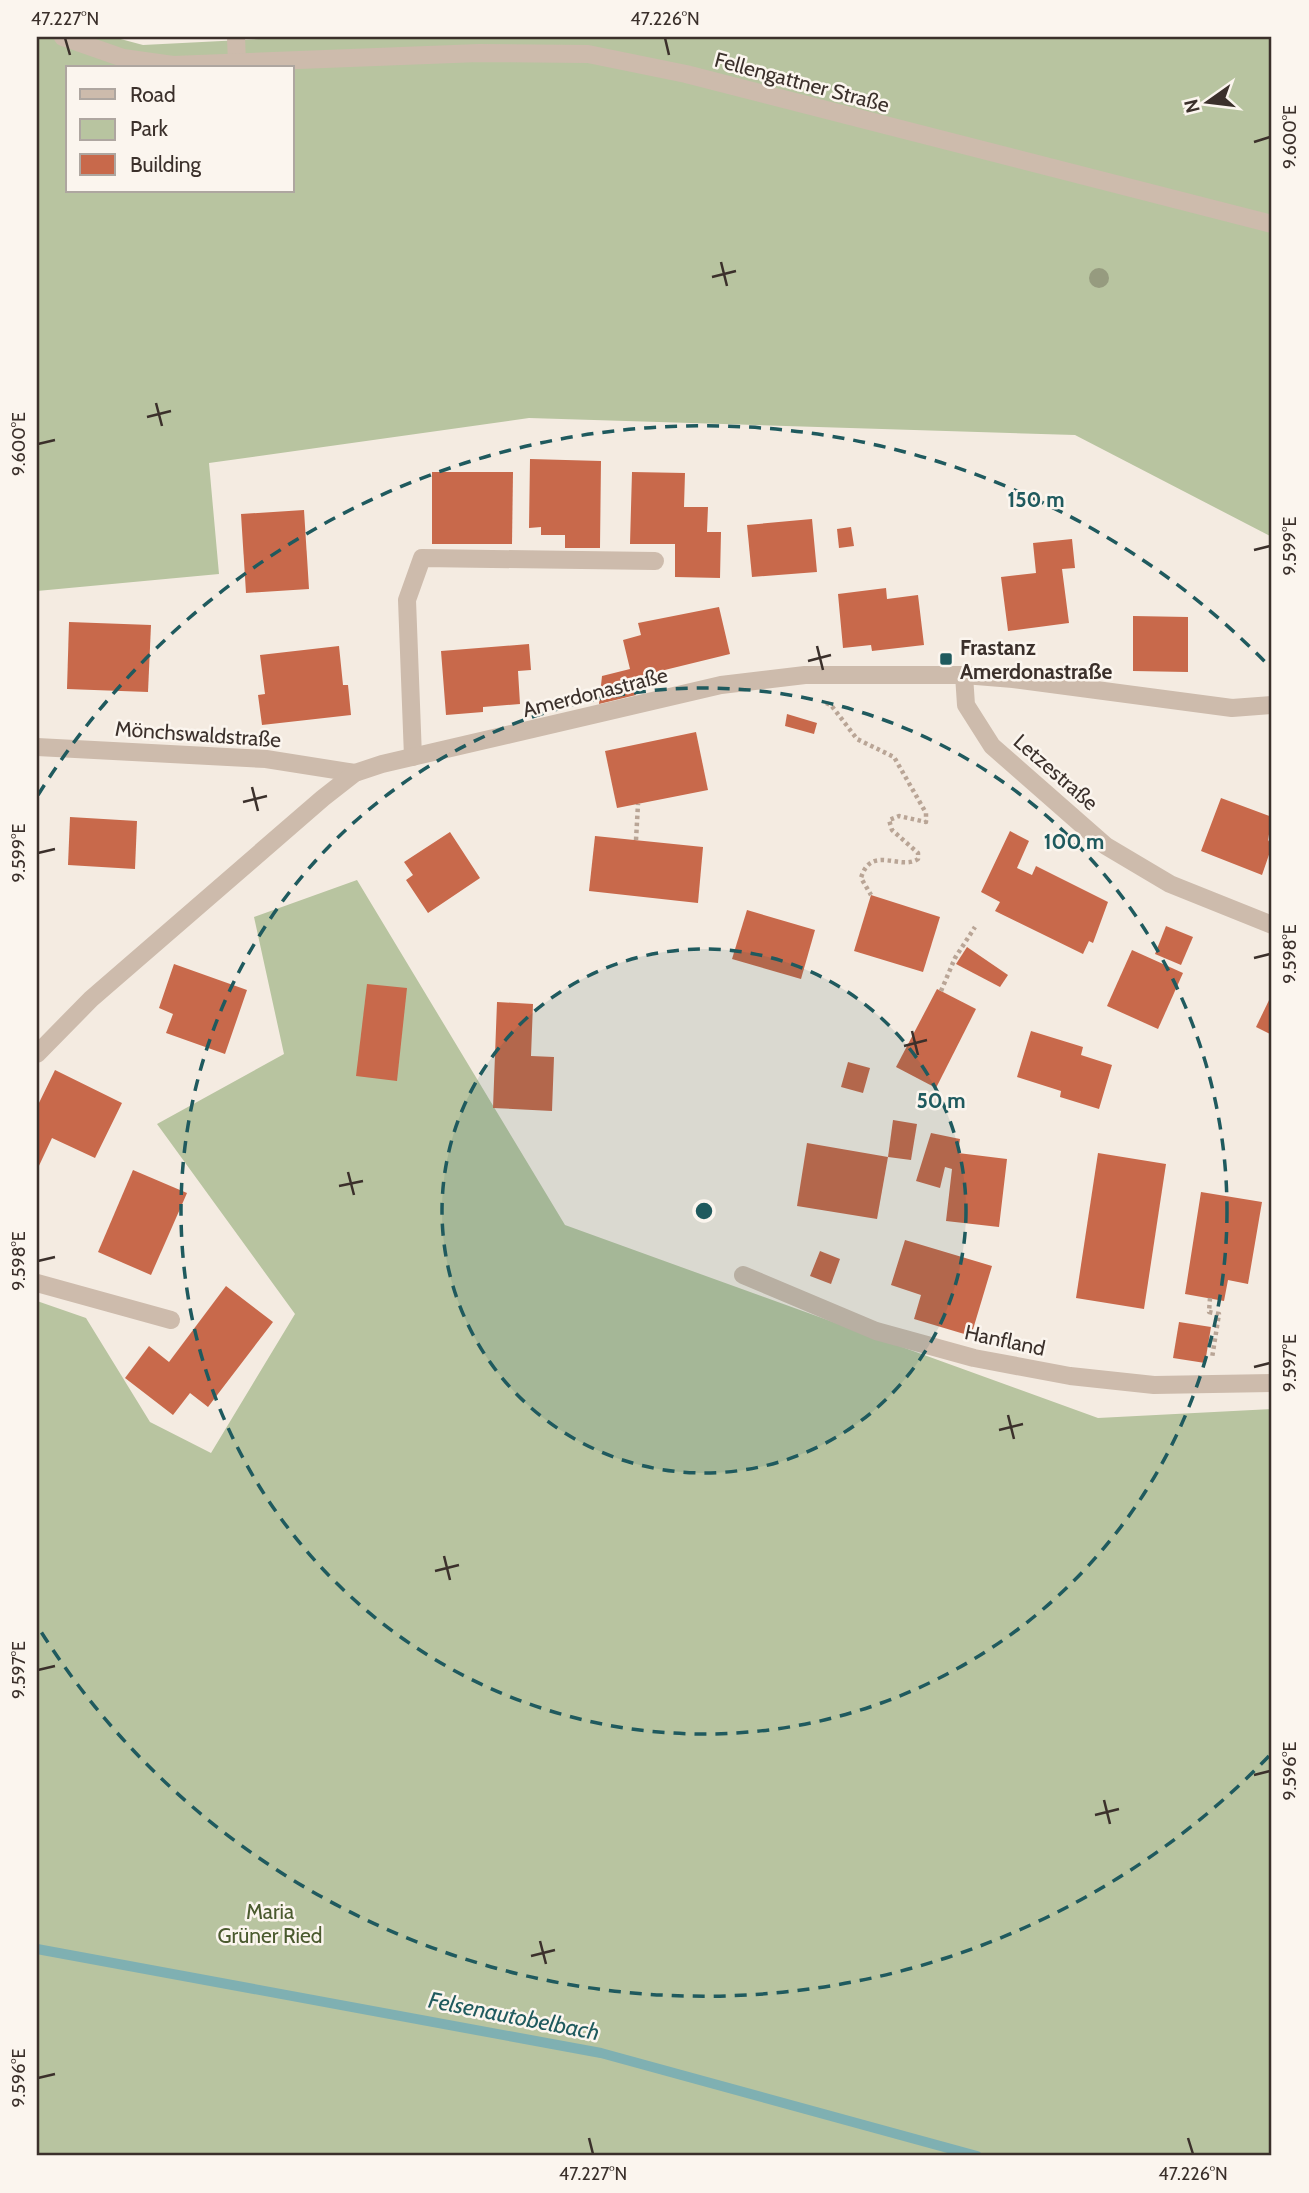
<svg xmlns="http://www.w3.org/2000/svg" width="1309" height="2193" font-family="Cabin,sans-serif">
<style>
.green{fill:#b8c4a0;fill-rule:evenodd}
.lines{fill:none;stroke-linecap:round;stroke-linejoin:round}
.stream{stroke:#7fb0b2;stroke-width:10}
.building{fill:#c8694b}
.path{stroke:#b9a596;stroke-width:4.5;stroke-dasharray:3.5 3.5;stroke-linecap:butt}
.lane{stroke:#cdbbac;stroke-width:18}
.street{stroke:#cdbbac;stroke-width:18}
.tree{fill:#969b7f}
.ticks{fill:none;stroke:#3b302b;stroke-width:2.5}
.ring{fill:none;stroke:#1f5a5e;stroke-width:3.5;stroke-dasharray:12 9}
.poi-dot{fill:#1f5a5e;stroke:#fbf5ee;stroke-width:2.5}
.labels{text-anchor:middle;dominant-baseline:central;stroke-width:5;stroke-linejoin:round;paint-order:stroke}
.street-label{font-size:21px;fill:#3b302b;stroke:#fbf5ee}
.poi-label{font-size:21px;font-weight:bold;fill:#3b302b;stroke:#fbf5ee;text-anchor:start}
.park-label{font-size:21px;fill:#4a5a2e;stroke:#fbf5ee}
.water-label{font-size:23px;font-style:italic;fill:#1f5a5e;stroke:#fbf5ee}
.centre{fill:#1f5a5e;stroke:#fbf5ee;stroke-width:3.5}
.ring-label{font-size:21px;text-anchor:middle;font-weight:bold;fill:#1f5a5e;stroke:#fbf5ee;stroke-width:5;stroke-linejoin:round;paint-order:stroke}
.neatline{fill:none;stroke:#3b302b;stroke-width:2.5}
.ticks-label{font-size:18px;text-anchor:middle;fill:#3b302b}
</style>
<rect width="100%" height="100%" fill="#f4ebe1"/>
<g class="green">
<path d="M37,37H113L143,45L298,37H1272V537L1075,435L529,418L209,463L219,574L37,591ZM68,68H292V191H68Z"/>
<polygon points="357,880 565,1225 1098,1418 1272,1409 1272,2156 37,2156 37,1301 86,1318 150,1422 211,1453 295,1314 157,1124 284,1054 254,917"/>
</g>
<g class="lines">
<polyline class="stream" points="37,1949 601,2053 977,2156"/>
</g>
<g class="building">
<polygon points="530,459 601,461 600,548 565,548 565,535 541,535 541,527 529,528"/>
<polygon points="432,472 513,472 512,544 432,544"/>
<polygon points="632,472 685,473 684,507 708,507 707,532 721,532 720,578 675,577 675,544 630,544"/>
<polygon points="304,510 309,589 246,593 241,514"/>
<polygon points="812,519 817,572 752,577 747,525"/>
<polygon points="851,527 854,546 839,548 837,529"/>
<polygon points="1072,539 1075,568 1062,569 1069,623 1008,631 1001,577 1036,573 1033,543"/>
<polygon points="886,588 887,599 918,595 924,645 872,651 871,645 843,648 838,594"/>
<polygon points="719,607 730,654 632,678 636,695 599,704 602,676 630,669 623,640 641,635 638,623"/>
<polygon points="1133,616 1188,617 1188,672 1133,671"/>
<polygon points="69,622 151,625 148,692 67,689"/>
<polygon points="529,644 531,670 518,671 520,704 483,707 483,712 446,715 441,651"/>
<polygon points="339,646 343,685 348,685 351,715 262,725 258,695 265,694 260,655"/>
<polygon points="787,714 817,723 814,734 785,726"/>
<polygon points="696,732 708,790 617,808 605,751"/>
<polygon points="1221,798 1272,817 1268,840 1272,846 1262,875 1201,851"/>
<polygon points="70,817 137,821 135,869 68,865"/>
<polygon points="1010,831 1029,841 1017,868 1032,875 1036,866 1108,902 1093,943 1089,941 1083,954 995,911 1000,902 981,892"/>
<polygon points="450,832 480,878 428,913 406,880 413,875 404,862"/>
<polygon points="595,836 703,847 698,903 589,891"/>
<polygon points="871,895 940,917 923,972 854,951"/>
<polygon points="747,910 815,930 801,979 732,959"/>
<polygon points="1166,926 1193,937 1181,965 1155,954"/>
<polygon points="967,947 1008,975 1000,987 956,964"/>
<polygon points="1132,950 1183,973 1158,1029 1107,1006"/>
<polygon points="174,964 247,990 225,1054 166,1033 173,1014 159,1008"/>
<polygon points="367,984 407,988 397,1081 356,1076"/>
<polygon points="937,989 976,1009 936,1088 896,1067"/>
<polygon points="1272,994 1272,1035 1256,1027"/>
<polygon points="497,1002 533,1004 531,1056 554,1057 552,1111 493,1108"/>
<polygon points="1031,1031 1083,1047 1081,1055 1112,1065 1099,1109 1060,1097 1061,1091 1017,1077"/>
<polygon points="848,1062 870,1068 863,1093 841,1087"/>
<polygon points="55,1070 122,1103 95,1158 52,1138 37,1170 37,1107"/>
<polygon points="893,1120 917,1124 911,1160 888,1157"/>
<polygon points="931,1133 960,1139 958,1153 1007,1159 999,1227 946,1221 952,1169 945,1167 940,1188 916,1181"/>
<polygon points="807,1143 888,1157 877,1219 797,1206"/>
<polygon points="1098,1153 1166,1164 1144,1309 1076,1298"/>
<polygon points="133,1170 187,1193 151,1275 98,1252"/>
<polygon points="1201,1192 1262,1202 1248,1284 1228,1280 1224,1301 1185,1294"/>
<polygon points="905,1240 992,1266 971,1336 914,1319 921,1295 891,1285"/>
<polygon points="820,1251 840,1259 831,1284 810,1276"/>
<polygon points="226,1286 273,1322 208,1407 190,1393 173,1415 125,1378 149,1346 169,1362"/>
<polygon points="1179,1322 1211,1327 1205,1363 1173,1358"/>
</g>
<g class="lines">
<g class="path">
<path d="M826,703L831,705L857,739L894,757L926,813V822L899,816L889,820L892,830L918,853V859C900,871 871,844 861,878L871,895"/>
<polyline points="636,840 638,804"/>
<polyline points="941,991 955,958 975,927"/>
<polyline points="1210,1298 1209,1312 1219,1314 1212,1358"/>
</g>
<g class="lane">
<polyline points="236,37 237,63"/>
<polyline points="413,757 407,600 422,558 655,561"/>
<polyline points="37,1283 171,1320"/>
</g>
<g class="street">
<polyline points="63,37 123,58 173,65 479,53 588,54 686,74 1272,224"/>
<polyline points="964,675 966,705 992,746 1106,846 1170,884 1272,925"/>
<polyline points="37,747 266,759 355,773"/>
<polyline points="37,1054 91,999 323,798 355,773 382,764 721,685 805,675 964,675 1013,679 1232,708 1272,705"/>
<polyline points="743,1275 876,1331 974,1358 1070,1376 1154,1385 1272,1383"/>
</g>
</g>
<circle class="tree" cx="1099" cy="278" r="10"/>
<path class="ticks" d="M65,38L70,55M665,38L669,55M1254,142L1270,137M721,262L727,286M712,277L736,271M156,403L162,426M147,417L171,411M38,444L55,440M1254,550L1270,546M817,646L823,670M808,661L831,655M252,787L258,811M243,802L267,796M38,853L55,849M1254,958L1270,954M912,1031L918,1055M904,1046L927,1040M348,1172L354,1195M339,1186L363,1181M38,1261L55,1257M1254,1367L1270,1363M1008,1415L1014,1439M999,1430L1023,1424M444,1556L450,1580M435,1571L459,1565M38,1670L55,1666M1254,1775L1270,1771M1104,1800L1110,1824M1095,1815L1119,1809M540,1941L546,1964M531,1956L555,1950M38,2078L55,2074M589,2138L593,2154M1188,2138L1193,2154"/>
<circle cx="704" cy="1211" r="262" fill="#1f5a5e" fill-opacity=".12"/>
<g class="ring">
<circle cx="704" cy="1211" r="262"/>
<circle cx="704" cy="1211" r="523"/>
<path d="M1269 1756A785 785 0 0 1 38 1627M38 795A785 785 0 0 1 1269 666"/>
</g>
<rect class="poi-dot" x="939" y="652" width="14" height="14" rx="3.5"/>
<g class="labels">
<g class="street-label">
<text transform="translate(802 82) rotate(15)">Fellengattner Straße</text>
<text transform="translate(595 692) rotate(-14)">Amerdonastraße</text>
<text transform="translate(198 734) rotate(4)">Mönchswaldstraße</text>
<text transform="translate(1056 772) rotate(41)">Letzestraße</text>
<text transform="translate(1005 1340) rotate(12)">Hanfland</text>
</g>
<g class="poi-label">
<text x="960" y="647">Frastanz<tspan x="960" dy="24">Amerdonastraße</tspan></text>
</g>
<g class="park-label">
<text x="270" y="1911">Maria<tspan x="270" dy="24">Grüner Ried</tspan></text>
</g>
<g class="water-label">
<text transform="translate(514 2016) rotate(11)">Felsenautobelbach</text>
</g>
</g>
<circle cx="704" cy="1211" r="10" class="centre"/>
<g class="ring-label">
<text x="1036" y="507">150 m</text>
<text x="1074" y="849">100 m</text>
<text x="941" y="1108">50 m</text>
</g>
<rect width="1309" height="2193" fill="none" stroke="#fbf5ee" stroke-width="77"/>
<rect x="66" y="66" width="228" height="126" fill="#fbf5ee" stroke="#aea6a0" stroke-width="2"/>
<rect x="80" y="89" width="35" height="10" fill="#cdbbac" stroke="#aea6a0" stroke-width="2"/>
<text x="130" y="102" font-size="21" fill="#3b302b">Road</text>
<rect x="80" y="119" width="35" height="21" fill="#b8c4a0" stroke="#aea6a0" stroke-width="2"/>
<text x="130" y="136" font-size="21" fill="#3b302b">Park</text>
<rect x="80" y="154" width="35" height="21" fill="#c8694b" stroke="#aea6a0" stroke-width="2"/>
<text x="130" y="172" font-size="21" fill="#3b302b">Building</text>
<g transform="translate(1208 102) rotate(256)" stroke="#fbf5ee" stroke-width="5" paint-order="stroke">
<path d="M0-5L12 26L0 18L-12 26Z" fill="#3b302b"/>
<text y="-10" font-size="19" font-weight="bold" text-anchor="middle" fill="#3b302b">N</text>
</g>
<rect x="38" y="38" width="1232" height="2116" class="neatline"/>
<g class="ticks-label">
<text x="65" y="25">47.227°N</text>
<text x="665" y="25">47.226°N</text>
<text transform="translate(1290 137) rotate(-90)" y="6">9.600°E</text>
<text transform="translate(19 444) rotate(-90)" y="6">9.600°E</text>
<text transform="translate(1290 546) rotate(-90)" y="6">9.599°E</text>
<text transform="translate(19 853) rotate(-90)" y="6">9.599°E</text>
<text transform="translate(1290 954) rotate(-90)" y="6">9.598°E</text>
<text transform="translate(19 1261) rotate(-90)" y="6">9.598°E</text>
<text transform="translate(1290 1363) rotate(-90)" y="6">9.597°E</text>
<text transform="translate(19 1670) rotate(-90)" y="6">9.597°E</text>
<text transform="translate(1290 1771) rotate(-90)" y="6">9.596°E</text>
<text transform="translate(19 2078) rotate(-90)" y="6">9.596°E</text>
<text x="593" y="2180">47.227°N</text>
<text x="1193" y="2180">47.226°N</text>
</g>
</svg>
